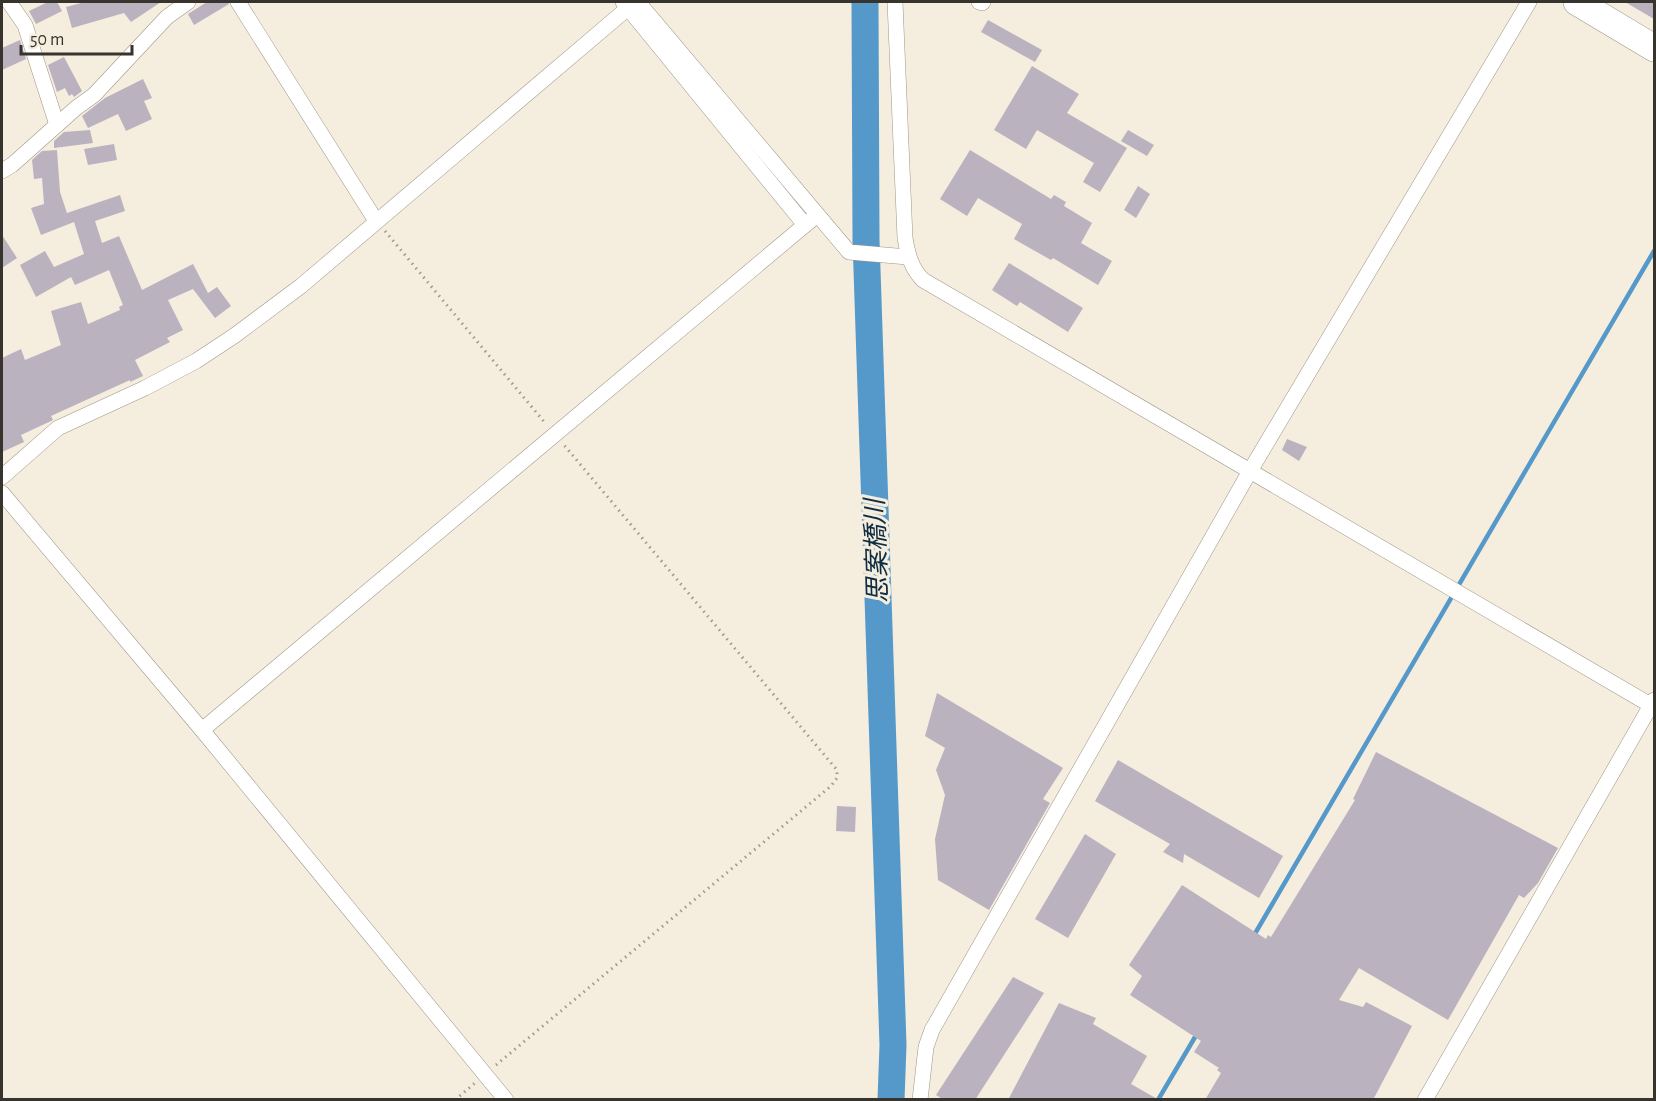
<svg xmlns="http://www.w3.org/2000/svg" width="1656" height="1101" font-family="'Alegreya Sans','Noto Sans JP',sans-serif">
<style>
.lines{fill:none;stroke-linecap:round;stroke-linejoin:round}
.stream{stroke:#5499ca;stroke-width:4.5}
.river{stroke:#5499ca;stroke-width:27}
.building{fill:#bbb2c0}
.street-casing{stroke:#9e9789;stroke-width:16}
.highway-casing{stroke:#9e9789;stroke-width:28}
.path{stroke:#9f9a8f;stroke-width:3;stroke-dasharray:1.5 4.5;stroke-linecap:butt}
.street{stroke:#fff;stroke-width:15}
.highway{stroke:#fff;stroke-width:27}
.labels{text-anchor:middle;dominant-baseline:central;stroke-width:6;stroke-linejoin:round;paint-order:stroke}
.water-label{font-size:26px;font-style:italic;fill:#0e2d42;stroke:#f5edde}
</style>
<rect width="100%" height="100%" fill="#f5edde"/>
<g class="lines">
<g class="stream">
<polyline points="1253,937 1654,251"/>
<polyline points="1158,1100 1198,1032"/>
</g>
<polyline class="river" points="865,2 866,240 893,1045 891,1100"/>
</g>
<g class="building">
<polygon points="48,2 57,2 62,11 36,24 29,11"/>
<polygon points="85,2 161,2 131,22 124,13 72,28 66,7"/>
<polygon points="207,2 228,2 229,4 194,25 188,14"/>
<polygon points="1625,2 1654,2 1654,19"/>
<polygon points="988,20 1042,50 1035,62 981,32"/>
<polygon points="20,40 26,59 2,70 2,48"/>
<polygon points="64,57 82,91 74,97 72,94 69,96 65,88 57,92 48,65"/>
<polygon points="1032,66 1079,94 1067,113 1127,148 1100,192 1083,182 1094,163 1037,130 1026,149 994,130"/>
<polygon points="143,79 152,98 144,101 152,119 126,131 118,114 88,128 82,116 105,98"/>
<polygon points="90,130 93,143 54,148 54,141 64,132"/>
<polygon points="1128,130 1154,145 1147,156 1121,141"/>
<polygon points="114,144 117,160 88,165 84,149"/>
<polygon points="57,150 60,192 67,213 120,195 125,211 95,221 102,243 119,236 142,290 193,264 208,293 217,287 231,306 215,318 193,289 168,300 183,330 167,338 170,342 135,360 143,376 130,382 130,380 51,416 53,420 51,421 21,435 24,442 2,452 2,358 21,349 25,360 61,345 51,311 81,302 88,324 120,310 119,307 123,305 109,270 75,285 71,277 36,297 20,265 45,251 54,267 84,254 74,222 41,235 31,208 44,204 42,178 34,179 32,160 42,151"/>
<polygon points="970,150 1051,199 1054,195 1066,202 1064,206 1092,223 1081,243 1112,261 1098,285 1053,258 1051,260 1014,239 1022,224 978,198 967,216 940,199"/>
<polygon points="1138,186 1150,194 1136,218 1124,210"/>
<polygon points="2,235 17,258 2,268"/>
<polygon points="1009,263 1083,308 1068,332 1020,302 1017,306 992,290"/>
<polygon points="1287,439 1307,447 1299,461 1282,450"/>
<polygon points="937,693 1063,768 1043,799 1050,803 989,910 938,880 935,839 945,795 936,770 945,748 925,736"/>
<polygon points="1376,752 1558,848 1538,883 1524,898 1519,895 1448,1020 1359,968 1339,1000 1363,1007 1366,1002 1412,1026 1373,1100 1205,1100 1221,1073 1217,1070 1219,1068 1194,1052 1201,1041 1130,995 1142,976 1129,965 1182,885 1266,939 1268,935 1271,937 1355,800 1353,799"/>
<polygon points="1118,760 1283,856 1259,898 1184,854 1183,863 1163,852 1170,844 1095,801"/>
<polygon points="837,806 856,807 855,832 836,831"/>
<polygon points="1085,834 1116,854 1068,938 1035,919"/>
<polygon points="1013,977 1044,993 975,1100 944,1100 936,1095"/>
<polygon points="1059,1003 1096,1018 1093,1024 1147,1056 1131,1084 1159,1100 1008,1100"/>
</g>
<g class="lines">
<g class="street-casing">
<g id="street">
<polyline points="9,2 25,25 57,125"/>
<polyline points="238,2 376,221"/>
<polyline points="623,2 805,225"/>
<polyline points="638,2 849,252 908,257"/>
<path d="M895,2L905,238C908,255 911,268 923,280L1654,707"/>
<polyline points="979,2 982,3 983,2"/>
<polyline points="2,171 12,165 76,108 94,95 167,17 188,2"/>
<polyline points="2,477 58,428 145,388 196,361 234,336 301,286 628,8"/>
<polyline points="2,493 202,730 506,1100"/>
<polyline points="202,730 817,215"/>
<polyline points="920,1100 926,1047 932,1030 1250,471 1529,2"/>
<polyline points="1425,1100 1654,700"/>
</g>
</g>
<g class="highway-casing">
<polyline id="highway" points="1577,2 1654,48"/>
</g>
<g class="path">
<polyline points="385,231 546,424"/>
<polyline points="496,1065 831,786 837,778 837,770 564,445"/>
<polyline points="455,1100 475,1083"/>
</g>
<use href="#street" class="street"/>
<use href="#highway" class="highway"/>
</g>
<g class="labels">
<g class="water-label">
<text transform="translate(877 551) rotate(-92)">思案橋川</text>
</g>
</g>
<rect width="1656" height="1101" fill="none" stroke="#37342e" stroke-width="6"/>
<path d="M21 45v9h111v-9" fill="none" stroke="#37342e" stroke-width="3"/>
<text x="30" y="45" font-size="18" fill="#37342e" stroke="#f5edde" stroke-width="4.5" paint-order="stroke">50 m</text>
</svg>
